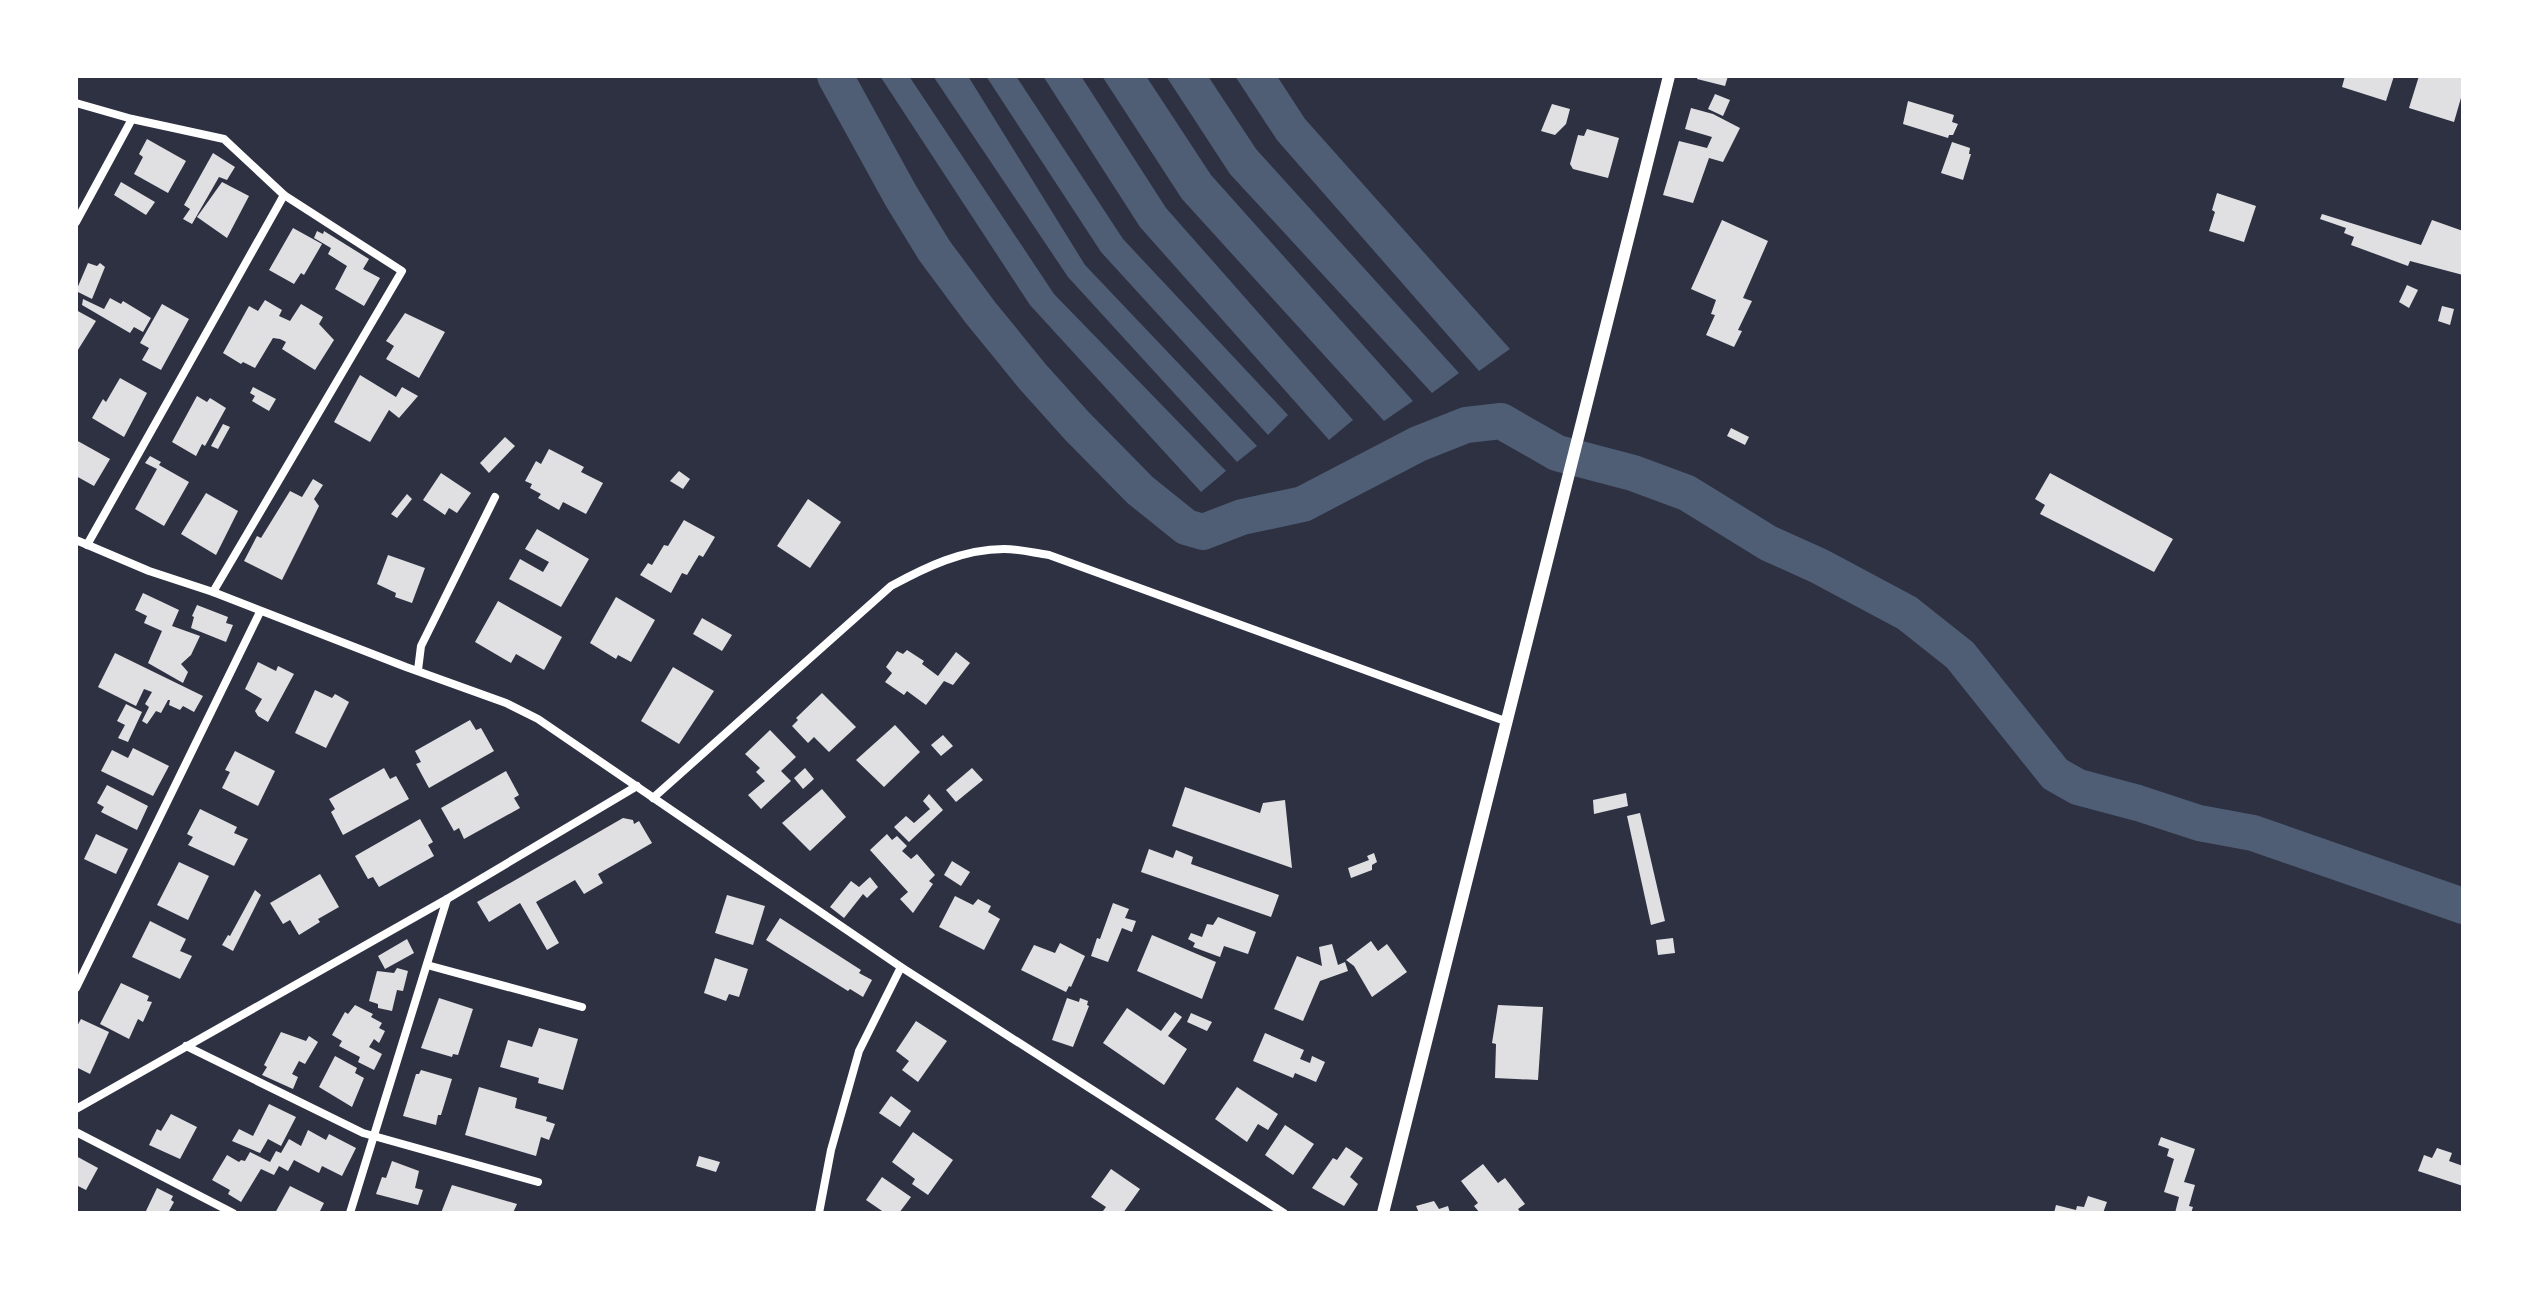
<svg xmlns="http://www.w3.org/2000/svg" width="2539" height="1289" font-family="Mulish,sans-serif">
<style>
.water{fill:#4f5d75}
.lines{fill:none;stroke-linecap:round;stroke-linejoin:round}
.river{stroke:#4f5d75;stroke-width:36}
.building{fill:#e0e0e3}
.minor{stroke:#fff;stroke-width:8}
.tertiary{stroke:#fff;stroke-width:12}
</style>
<rect width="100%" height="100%" fill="#2d3142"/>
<g class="water">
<polygon points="880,76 909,76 1054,294 1226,471 1201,492 1030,305"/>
<polygon points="933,76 968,76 1085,265 1257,446 1237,462 1068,277"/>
<polygon points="986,76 1016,76 1123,239 1288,415 1268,435 1101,252"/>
<polygon points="1043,76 1081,76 1166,208 1353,420 1329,440 1140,227"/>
<polygon points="1102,76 1146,76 1211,175 1413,401 1384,421 1182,199"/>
<polygon points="1166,76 1208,76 1256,149 1459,373 1432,393 1230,174"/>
<polygon points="1235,76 1277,76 1305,119 1510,349 1479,371 1277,140"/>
</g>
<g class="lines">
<polyline class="river" points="835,76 901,196 934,250 980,312 1033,377 1077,426 1140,490 1186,527 1203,532 1242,517 1303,504 1418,444 1466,425 1501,421 1557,453 1633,473 1687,493 1768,543 1819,566 1907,613 1960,655 2055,774 2078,787 2138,803 2199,823 2253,833 2463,906"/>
</g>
<g class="building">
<polygon points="1698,76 1728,76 1725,86 1697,79"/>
<polygon points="2345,76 2394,76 2386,101 2342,87"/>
<polygon points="2419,76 2463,76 2463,91 2454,122 2409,108"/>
<polygon points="1715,94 1730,100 1723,116 1708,109"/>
<polygon points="1908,101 1954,115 1952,122 1958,124 1953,135 1949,135 1948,138 1903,124"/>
<polygon points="1552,104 1570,109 1566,124 1555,135 1541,131"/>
<polygon points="1691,108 1713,114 1740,128 1723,162 1709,158 1693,203 1663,195 1679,141 1707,148 1712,137 1685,129"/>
<polygon points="1587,129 1619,138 1608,178 1573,169 1570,164 1578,135 1584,136"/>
<polygon points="147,139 186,161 168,193 134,174 143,157 139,154"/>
<polygon points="1952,142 1970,148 1969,154 1971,154 1963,180 1941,173"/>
<polygon points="213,153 235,167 227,180 219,177 192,224 183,219 190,209 184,205"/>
<polygon points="121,182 155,202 146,215 114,195"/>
<polygon points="222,182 249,196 227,238 197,217"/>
<polygon points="2217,193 2256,206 2244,242 2209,231 2215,212 2212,210"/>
<polygon points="2322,214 2421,245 2432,220 2463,231 2463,275 2410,261 2408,266 2351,245 2354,237 2344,233 2346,228 2320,219"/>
<polygon points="1722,220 1768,241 1743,298 1752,301 1738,330 1742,331 1734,347 1706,335 1715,315 1711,314 1716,300 1691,289"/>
<polygon points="293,228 322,244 304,275 301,273 294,284 269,270"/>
<polygon points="317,231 323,234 324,231 369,259 363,269 380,278 364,306 335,289 347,266 328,254 331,248 314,238"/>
<polygon points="88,263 97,266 100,263 105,267 92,299 76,291"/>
<polygon points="2407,285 2418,290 2409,308 2399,302"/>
<polygon points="110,298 121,304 123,301 151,318 143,332 134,327 130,333 82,305 83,299 104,309"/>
<polygon points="265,300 282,310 279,316 290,321 301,304 323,317 319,324 334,340 315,370 282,349 286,342 280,339 273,338 255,368 243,362 241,364 223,353 249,306 258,311"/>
<polygon points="162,304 189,319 161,370 142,360 149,348 140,343"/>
<polygon points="2442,306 2454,309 2450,325 2438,321"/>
<polygon points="76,310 96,321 76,353"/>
<polygon points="405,313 445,332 419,378 386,359 394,346 386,341"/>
<polygon points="360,375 396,397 402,387 418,396 399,418 389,410 370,442 334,422"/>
<polygon points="120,378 147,393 124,437 92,418 103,399 106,402"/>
<polygon points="253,387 276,399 269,411 252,401 255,396 250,393"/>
<polygon points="197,396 207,402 210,398 226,408 205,446 202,444 196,456 172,442"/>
<polygon points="223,424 230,427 218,449 211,446"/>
<polygon points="1731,428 1749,437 1745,445 1727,436"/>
<polygon points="505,437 515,446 489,473 480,463"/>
<polygon points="76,440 110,459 94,486 76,476"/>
<polygon points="549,449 584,467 581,472 603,483 586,514 563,502 559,510 538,498 541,494 530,488 532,484 525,481 536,461 541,464"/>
<polygon points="150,456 161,462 159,465 189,482 164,526 135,509 157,469 145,463"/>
<polygon points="679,471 690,479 683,489 670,481"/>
<polygon points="441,473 471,493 457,513 449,508 445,515 423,500"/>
<polygon points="2050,473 2173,539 2154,572 2040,514 2045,505 2035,499"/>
<polygon points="313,479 323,485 314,499 319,506 282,580 244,561 257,536 261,538 290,491 302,497"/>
<polygon points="206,493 238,511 216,555 181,534"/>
<polygon points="407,494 412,499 397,518 391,514"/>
<polygon points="808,499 841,522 810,568 777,546"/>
<polygon points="684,520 715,537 703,557 699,555 687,575 682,573 671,593 640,575 648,563 652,565 664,545 668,546"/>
<polygon points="537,529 589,559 561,607 509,579 520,559 543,572 549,562 525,549"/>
<polygon points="388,555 425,568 412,603 395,597 396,593 377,584"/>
<polygon points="143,593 179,610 172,626 200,636 191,655 181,664 188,672 183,683 148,663 162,631 144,623 147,616 135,610"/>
<polygon points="616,597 655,620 631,662 618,655 616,659 590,643"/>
<polygon points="498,601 562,637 544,670 516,654 511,663 475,642"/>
<polygon points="197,605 228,617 226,623 233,625 226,642 191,628 194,617 192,616"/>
<polygon points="702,618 732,635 722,651 693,634"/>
<polygon points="907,650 924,661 922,664 938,676 956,652 970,663 953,685 944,681 926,705 907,691 904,695 885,682 892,673 886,667 897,651 903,654"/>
<polygon points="115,653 203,696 194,712 183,706 180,710 169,705 170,700 168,700 161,713 156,711 147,724 142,721 149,707 145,704 152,692 144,689 136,706 98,687"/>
<polygon points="258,662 276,671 278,666 294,674 268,722 258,716 255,711 262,699 245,689"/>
<polygon points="673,667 714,691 679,744 641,721"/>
<polygon points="315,690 332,698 335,694 349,702 326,748 295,733"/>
<polygon points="822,693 856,727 829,752 814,737 808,743 792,726 798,720 796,718"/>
<polygon points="126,704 142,712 128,742 118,738 125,725 117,721"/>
<polygon points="470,720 476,730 481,728 494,751 429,788 416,764 421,762 415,751"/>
<polygon points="895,725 920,752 884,787 856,760"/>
<polygon points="770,730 796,757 781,771 791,781 761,809 748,795 765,781 756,772 760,768 745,754"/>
<polygon points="943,735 953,746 941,756 931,745"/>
<polygon points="133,748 169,766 153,796 101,771 112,750 128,758"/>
<polygon points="235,751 275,771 258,806 222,788 230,772 225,770"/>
<polygon points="384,768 390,779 396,776 409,799 343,835 331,812 335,809 329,799"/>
<polygon points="805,768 814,779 803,789 794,778"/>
<polygon points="972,768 983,780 956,802 946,790"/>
<polygon points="506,771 519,795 514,798 520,808 464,839 459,828 454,831 441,808"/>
<polygon points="107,785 148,806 137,830 101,812 104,807 97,803"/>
<polygon points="1185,787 1260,813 1263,803 1285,800 1292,868 1172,826"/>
<polygon points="822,789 846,817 810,851 782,823"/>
<polygon points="1626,793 1628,806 1594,814 1593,800"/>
<polygon points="929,794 943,810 909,842 894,827 906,816 914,823 930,809 923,801"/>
<polygon points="200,809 237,827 234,833 248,839 234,866 188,845 193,837 187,834"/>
<polygon points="1640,813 1665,921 1651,925 1627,816"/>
<polygon points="623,818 633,820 634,824 639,821 652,843 598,874 603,883 584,894 575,880 536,902 559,943 547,950 520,903 489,922 477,902"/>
<polygon points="420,819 433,842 428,845 434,856 379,887 373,877 368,879 355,856"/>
<polygon points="96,834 128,849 116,874 84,859"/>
<polygon points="887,834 892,840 897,836 907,846 902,851 911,859 917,854 935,875 929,881 933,884 913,913 900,899 908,892 870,850"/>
<polygon points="1149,849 1173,858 1176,850 1193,857 1191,864 1279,895 1271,917 1141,872"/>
<polygon points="1374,853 1377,862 1372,865 1372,870 1351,878 1348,868 1369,860 1367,856"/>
<polygon points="952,861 970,872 961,886 944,875"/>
<polygon points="179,862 209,876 188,920 157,905"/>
<polygon points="320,874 339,907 318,919 320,922 299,935 290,920 283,924 270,903"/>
<polygon points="870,877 878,887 867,898 863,894 844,918 830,907 851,881 859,887"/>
<polygon points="255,890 261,895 233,951 222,945 228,935 230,936"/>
<polygon points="727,895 765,906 753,945 715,933"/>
<polygon points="955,896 973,905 978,899 991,906 988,912 1000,919 984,950 939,927"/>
<polygon points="1113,903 1129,909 1125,918 1136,921 1132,932 1122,928 1108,962 1091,956 1097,938 1100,939"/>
<polygon points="1218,917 1256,932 1248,954 1224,946 1220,957 1193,947 1195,943 1188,939 1191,933 1202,937 1207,924 1213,925"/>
<polygon points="780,918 861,970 859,973 872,980 863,997 850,989 848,991 766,940"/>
<polygon points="150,921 186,939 180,951 192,956 180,979 132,957"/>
<polygon points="1152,935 1216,962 1202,999 1137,971"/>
<polygon points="1673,938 1675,953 1658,955 1656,940"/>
<polygon points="407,939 414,953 385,969 378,956"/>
<polygon points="1371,941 1378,951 1387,944 1407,972 1372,997 1354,966 1346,960"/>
<polygon points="1060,943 1085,956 1071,987 1069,986 1066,992 1021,970 1034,945 1055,953"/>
<polygon points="1332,944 1338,965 1345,962 1348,971 1320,981 1303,1021 1274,1009 1297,956 1322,966 1319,947"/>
<polygon points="715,958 748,969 739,997 729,994 726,1001 704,993"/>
<polygon points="397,968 408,971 403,991 397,990 392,1011 378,1008 378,1004 369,1001 377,971 394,973"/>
<polygon points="121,983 149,996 147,1001 152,1002 143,1022 138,1019 129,1039 100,1024"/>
<polygon points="439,998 473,1009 458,1055 453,1054 452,1057 421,1048"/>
<polygon points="1067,998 1079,1002 1080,998 1088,1001 1087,1005 1089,1006 1073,1047 1052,1040"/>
<polygon points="355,1005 373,1014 371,1017 382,1023 379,1028 385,1031 379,1043 374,1039 369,1047 382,1054 374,1070 358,1062 360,1057 339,1046 342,1041 332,1035 345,1012 348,1014"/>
<polygon points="1498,1005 1543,1007 1538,1080 1495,1078 1496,1044 1492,1043"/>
<polygon points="1127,1008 1161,1031 1175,1012 1182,1017 1168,1036 1187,1049 1164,1085 1103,1043"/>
<polygon points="1191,1013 1212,1022 1207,1031 1187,1022"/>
<polygon points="81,1019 109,1032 90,1074 76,1067 76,1028"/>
<polygon points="916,1021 947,1041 918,1082 902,1070 909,1061 896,1051"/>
<polygon points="539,1028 578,1039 563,1090 538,1083 539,1078 500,1067 508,1040 532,1047"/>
<polygon points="281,1032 306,1041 309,1036 318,1042 305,1064 299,1061 292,1074 298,1077 293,1089 262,1075 267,1067 264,1065"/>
<polygon points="1265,1033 1304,1050 1300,1059 1310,1063 1312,1056 1325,1062 1316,1082 1295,1073 1293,1078 1253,1061"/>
<polygon points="335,1056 357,1068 355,1073 364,1078 352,1107 319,1087"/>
<polygon points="421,1070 452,1079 441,1115 438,1115 436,1125 403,1116 416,1074 419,1074"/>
<polygon points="479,1087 517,1098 515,1108 547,1117 546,1121 555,1124 549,1140 541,1137 536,1156 465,1135"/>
<polygon points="1237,1087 1278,1114 1268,1130 1258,1124 1247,1142 1215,1119"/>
<polygon points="891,1096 911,1111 900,1127 879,1113"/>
<polygon points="269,1104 296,1117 281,1146 268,1139 260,1153 232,1141 239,1129 253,1136"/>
<polygon points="171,1114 197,1127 180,1159 149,1145 157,1129 161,1131"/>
<polygon points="1285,1125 1314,1144 1293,1175 1265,1155"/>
<polygon points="308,1130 326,1140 329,1134 356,1148 342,1176 322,1166 319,1173 294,1160 288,1171 279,1166 274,1175 261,1169 241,1202 228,1194 230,1190 212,1180 227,1155 239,1162 241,1160 245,1161 250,1152 270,1162 276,1151 281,1153 289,1139 301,1146"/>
<polygon points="913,1132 953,1160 928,1195 912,1184 915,1179 892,1162"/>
<polygon points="2161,1137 2195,1149 2184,1182 2195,1185 2189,1206 2193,1207 2191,1213 2175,1213 2179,1197 2164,1192 2174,1159 2167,1156 2169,1149 2158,1145"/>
<polygon points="1346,1147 1363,1158 1350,1177 1358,1184 1344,1206 1312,1188 1333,1158 1337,1160"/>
<polygon points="2437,1148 2452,1153 2449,1161 2463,1166 2463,1186 2418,1171 2424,1155 2432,1158"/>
<polygon points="76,1156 98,1168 86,1190 76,1185"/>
<polygon points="699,1156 720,1162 716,1172 696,1166"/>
<polygon points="392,1161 419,1171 415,1188 423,1190 418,1205 376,1194 382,1177 386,1178"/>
<polygon points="1483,1164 1498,1183 1505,1178 1525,1204 1518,1209 1521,1213 1480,1213 1474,1206 1478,1203 1461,1181"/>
<polygon points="1111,1169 1140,1189 1123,1213 1107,1213 1103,1211 1106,1207 1091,1197"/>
<polygon points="882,1177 911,1197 899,1213 885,1213 866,1200"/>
<polygon points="452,1185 517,1204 513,1213 441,1213"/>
<polygon points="290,1186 324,1203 319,1213 275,1213"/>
<polygon points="157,1188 173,1196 171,1200 174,1202 168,1213 145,1213"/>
<polygon points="2088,1196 2107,1202 2103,1213 2054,1213 2056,1205 2076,1210 2077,1206 2084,1207"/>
<polygon points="1434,1201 1439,1209 1448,1206 1450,1213 1419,1213 1416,1206"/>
</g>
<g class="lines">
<g class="minor">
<polyline points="76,103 132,119 224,139 284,195 402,271 213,592"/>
<polyline points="76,222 132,119"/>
<polyline points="76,540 149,571 213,592 406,667 506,703 538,719 901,967 1284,1213"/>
<polyline points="87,545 284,195"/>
<polyline points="418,670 421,646 495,497"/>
<path d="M653,798L891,586C926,567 963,549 1004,549C1019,549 1034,553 1049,555L1505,721"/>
<polyline points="427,965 582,1007"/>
<polyline points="76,988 260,612"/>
<polyline points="186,1046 363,1133 538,1182"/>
<polyline points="76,1109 447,899 637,786"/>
<polyline points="76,1132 233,1213"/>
<polyline points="350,1213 447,899"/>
<polyline points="819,1213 831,1150 859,1051 901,967"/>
</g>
<polyline class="tertiary" points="1383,1213 1669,76"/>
</g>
<rect width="2539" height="1289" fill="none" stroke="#ffffff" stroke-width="156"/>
</svg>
